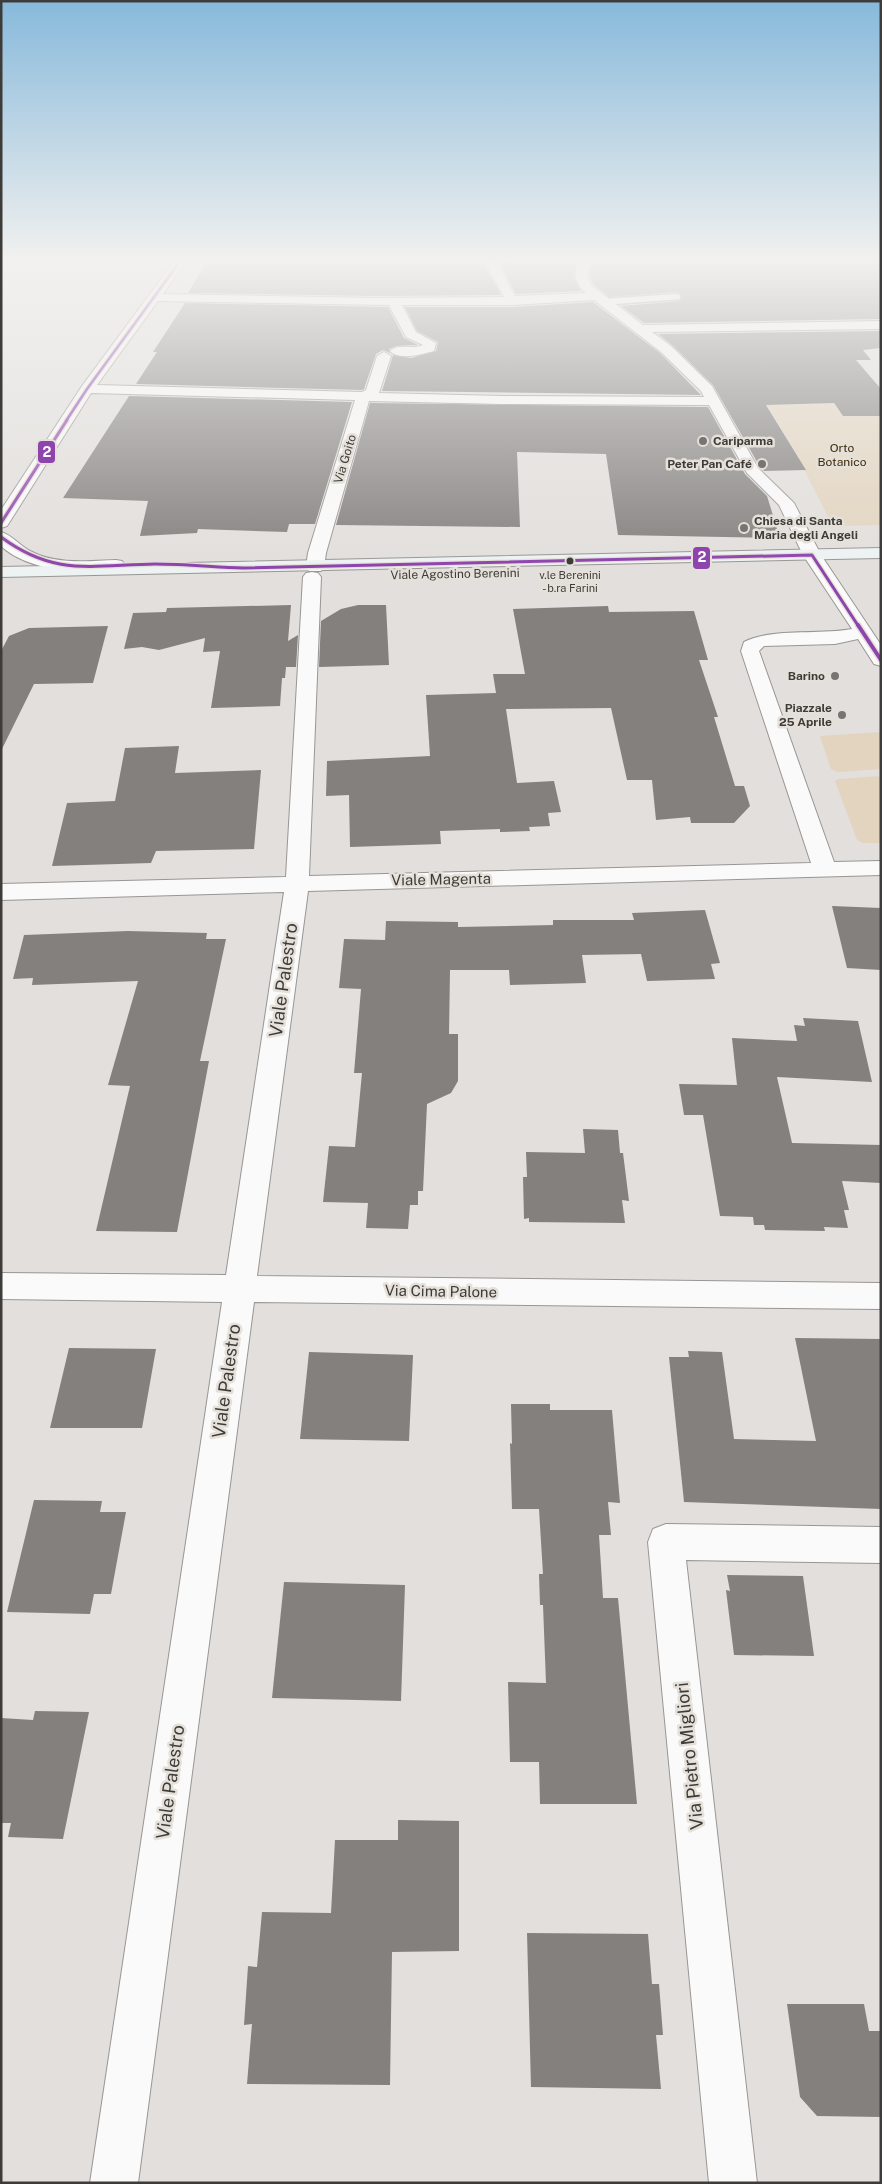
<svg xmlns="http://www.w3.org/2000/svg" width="882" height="2184" font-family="'Public Sans',sans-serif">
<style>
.green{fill:#e2d4bf}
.building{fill:#83807e}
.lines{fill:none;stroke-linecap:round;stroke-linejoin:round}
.lane-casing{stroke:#989694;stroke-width:3}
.street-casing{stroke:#989694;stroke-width:2}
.secondary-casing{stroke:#989694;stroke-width:2}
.lane{fill:#fbfafa;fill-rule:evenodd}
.street{fill:#fbfafa;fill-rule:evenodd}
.secondary{fill:#edf2f3;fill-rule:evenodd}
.bus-1-far2-casing{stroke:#e5e0d9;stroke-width:4.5}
.bus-1-far1-casing{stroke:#e5e0d9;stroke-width:5.5}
.bus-1-casing{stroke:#e5e0d9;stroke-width:7}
.bus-1-far2{stroke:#8e44ad;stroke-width:2.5}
.bus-1-far1{stroke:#8e44ad;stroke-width:3}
.bus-1{stroke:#8e44ad;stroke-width:4}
.poi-dot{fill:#777572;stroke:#e5e0d9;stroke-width:2}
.bus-dot{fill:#3e3c39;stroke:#e5e0d9;stroke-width:2}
.labels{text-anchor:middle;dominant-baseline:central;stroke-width:5;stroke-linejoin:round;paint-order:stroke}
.far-bus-label{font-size:11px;fill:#3e3c39;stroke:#e5e0d9}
.far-poi-label{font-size:12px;font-weight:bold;fill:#3e3c39;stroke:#e5e0d9;text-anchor:end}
.far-park-label{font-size:12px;fill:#3d2a05;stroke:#e5e0d9}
.far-street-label{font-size:12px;fill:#3e3c39;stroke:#e5e0d9}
.street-label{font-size:15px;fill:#3e3c39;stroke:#e5e0d9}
.near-street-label{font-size:18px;fill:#3e3c39;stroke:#e5e0d9}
.line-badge{stroke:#e5e0d9;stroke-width:2}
.badge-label{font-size:14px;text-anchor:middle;font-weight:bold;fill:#fff}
</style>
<rect width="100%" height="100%" fill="#e2dfdc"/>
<g class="green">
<polygon points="825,394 843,416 881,416 881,525 833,526 804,470 806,470 767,405 769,401 772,405 815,404"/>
<polygon points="881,732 881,769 838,772 831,769 820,736"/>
<polygon points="881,776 881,843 863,843 857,840 835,781 838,779"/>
</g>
<g class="building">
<polygon points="208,260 482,260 501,295 376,296 188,293"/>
<polygon points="498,260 577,260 574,278 581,291 516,294"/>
<polygon points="593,260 881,260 881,319 644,323 621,306 680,301 681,294 676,292 609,297 593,284 589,274"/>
<polygon points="593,302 660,353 701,395 382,391 393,355 411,358 436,351 438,342 417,331 405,307 512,307"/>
<polygon points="185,303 388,307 404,338 418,345 397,346 389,349 390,353 383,350 376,354 364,389 362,390 136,384 157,352 153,352"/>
<polygon points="881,331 881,348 863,350 871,360 856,360 881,389 881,416 843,416 834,403 766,405 806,470 764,471 760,467 713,385 672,345 658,334"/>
<polygon points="129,396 352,402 315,524 289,524 287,532 198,529 197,533 140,536 148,501 63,498"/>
<polygon points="370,403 708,407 745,474 767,496 780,538 618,535 606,454 517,452 520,527 336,525"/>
<polygon points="291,605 288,641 298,635 296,667 286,667 285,678 282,678 280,706 211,708 220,651 203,652 205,638 159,650 142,647 124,649 133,613 166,612 167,608"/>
<polygon points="358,605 386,605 389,665 319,667 321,621 341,609"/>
<polygon points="608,606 609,612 694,611 708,660 699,660 718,717 714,717 735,786 744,786 750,806 734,823 691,823 690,817 656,820 652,780 627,780 611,708 506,709 517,783 554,781 561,812 548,813 550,826 529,827 530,831 500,832 500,829 440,831 441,844 350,847 349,795 326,796 327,761 430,756 426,695 496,693 493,674 525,674 513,609"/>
<polygon points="108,626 93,683 34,684 1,751 1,651 9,636 29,628"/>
<polygon points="179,746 175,773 261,770 254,849 156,851 151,863 52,866 67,803 115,801 125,748"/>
<polygon points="832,906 881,908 881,970 847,968"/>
<polygon points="705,910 720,963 711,964 715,979 647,981 641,954 582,955 586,983 510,985 509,970 450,970 449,1034 458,1034 458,1081 451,1093 427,1104 423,1191 418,1191 418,1205 410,1205 408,1229 366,1228 368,1203 323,1202 329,1146 355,1147 362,1073 354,1073 361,989 339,988 344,939 385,940 386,921 458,922 458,927 553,925 553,920 634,920 632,913"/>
<polygon points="128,931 207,933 206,939 226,939 200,1061 209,1061 177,1232 96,1231 130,1086 108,1085 138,981 32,985 33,978 13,979 24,935"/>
<polygon points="803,1018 858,1021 872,1082 777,1077 792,1143 881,1145 881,1183 842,1181 849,1210 844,1210 848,1228 824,1227 825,1231 765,1230 764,1225 754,1225 753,1217 720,1216 703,1115 684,1115 679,1084 737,1085 732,1038 797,1041 794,1025 805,1026"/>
<polygon points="583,1129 618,1130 620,1153 623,1153 629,1201 622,1200 625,1223 529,1222 529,1218 524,1219 523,1177 527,1177 526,1152 585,1153"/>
<polygon points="795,1338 881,1339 881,1509 684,1502 669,1357 689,1357 688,1351 722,1352 734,1439 816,1441"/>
<polygon points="69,1348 156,1349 142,1428 50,1428"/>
<polygon points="309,1352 413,1355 409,1441 300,1439"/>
<polygon points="511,1404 550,1404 550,1410 612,1410 620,1503 608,1502 611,1535 599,1535 603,1598 618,1598 637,1804 540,1804 539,1762 510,1762 508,1682 546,1683 543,1605 540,1605 539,1574 543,1574 539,1509 512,1509 510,1443 512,1444"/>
<polygon points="34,1500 102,1501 100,1512 126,1512 111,1594 94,1594 90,1614 7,1612"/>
<polygon points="727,1575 803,1576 814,1656 734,1655 726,1590 730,1591"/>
<polygon points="284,1582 405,1585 401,1701 272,1698"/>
<polygon points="35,1711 89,1712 63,1839 8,1837 11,1823 1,1823 1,1718 33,1720"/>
<polygon points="398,1820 459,1821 459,1951 392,1952 390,2085 247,2084 252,2024 244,2025 248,1966 257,1967 262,1912 331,1913 335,1840 398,1840"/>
<polygon points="527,1933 648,1934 652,1984 659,1984 663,2035 656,2035 661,2089 531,2087"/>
<polygon points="787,2004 864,2004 869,2031 881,2031 881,2117 817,2116 800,2097"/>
</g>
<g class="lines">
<g class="lane-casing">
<polygon id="lane" points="676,294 680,295 680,299 603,305 598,302 603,299"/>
</g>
<g class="street-casing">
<g id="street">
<path d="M175,260H187L163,294L376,298L504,297L484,260H496L515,296L586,293C575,284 573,272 579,260H591L587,274L591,285L643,325L881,321V329L652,332L671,346L712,386L758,468L794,503L821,555L881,645V666L874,664L858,639L835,644L764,646L759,651L834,862L881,861V875L308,891L257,1276L881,1283V1309L254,1302L138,2183H90L222,1302L1,1299V1273L226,1275L284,892L1,900V884L286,877L303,577L306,573L312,572L318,573L321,577L309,876L811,863L741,651L744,642C770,628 820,635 852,629L803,555L779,505L747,473L709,405L502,404L369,401L326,553L324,567L321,571H309L306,567L308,553L355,400L91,393L9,523L7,526L1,528V510L82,386ZM594,300L661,352L701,391L704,397L502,396L379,393L391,356L384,352L377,356L366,390L362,392L97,385L158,301L389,305L406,337L423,345C414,350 398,343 390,351C399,361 423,354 434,351L436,343L416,332L402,305H512Z"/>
<path d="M1,532C12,535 20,546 30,551C56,565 88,561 116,560L122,561L125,565L122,569C89,577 27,571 1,546Z"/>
<polygon points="666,1524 881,1527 881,1563 686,1560 757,2183 709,2183 648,1542 653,1529"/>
</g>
</g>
<g class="secondary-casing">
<polygon id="secondary" points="881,548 881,558 1,577 1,567"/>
</g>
<use href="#lane" class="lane"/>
<use href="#street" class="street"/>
<use href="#secondary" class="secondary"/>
<g class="bus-1-far2-casing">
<polyline id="bus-1-far2" points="66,421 87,389 181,260"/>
</g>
<g class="bus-1-far1-casing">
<g id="bus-1-far1">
<polyline points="1,523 67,420"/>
<path d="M1,537C55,577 92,565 155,564C184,564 214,567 243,568L812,555L859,627"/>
</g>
</g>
<g class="bus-1-casing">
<polyline id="bus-1" points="858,625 881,660"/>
</g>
<use href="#bus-1-far2" class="bus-1-far2"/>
<use href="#bus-1-far1" class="bus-1-far1"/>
<use href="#bus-1" class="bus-1"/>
</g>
<linearGradient id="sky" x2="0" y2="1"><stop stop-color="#87b9db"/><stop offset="0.46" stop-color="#f2f1ef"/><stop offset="1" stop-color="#f2f1ef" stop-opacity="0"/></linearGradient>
<rect width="882" height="566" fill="url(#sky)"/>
<g class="poi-dot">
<circle cx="703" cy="441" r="5"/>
<circle cx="762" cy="464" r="5"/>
<circle cx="744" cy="528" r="5"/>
<circle cx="835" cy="676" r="5"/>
<circle cx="842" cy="715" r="5"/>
</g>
<circle class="bus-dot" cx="570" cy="561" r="4.5"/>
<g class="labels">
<g class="far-bus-label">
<text x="570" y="575">v.le Berenini<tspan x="570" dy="13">- b.ra Farini</tspan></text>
</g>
<g class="far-poi-label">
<text x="713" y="441" text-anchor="start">Cariparma</text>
<text x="752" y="464">Peter Pan Café</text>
<text x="754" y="521" text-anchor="start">Chiesa di Santa<tspan x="754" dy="14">Maria degli Angeli</tspan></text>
<text x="825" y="676">Barino</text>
<text x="832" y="708">Piazzale<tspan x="832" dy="14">25 Aprile</tspan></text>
</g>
<g class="far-park-label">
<text x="842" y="448">Orto<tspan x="842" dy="14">Botanico</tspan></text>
</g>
<g class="far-street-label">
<text transform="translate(345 459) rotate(-73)">Via Goito</text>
<text transform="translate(455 574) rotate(-1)">Viale Agostino Berenini</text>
</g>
<g class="street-label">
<text transform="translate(441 879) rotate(-1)">Viale Magenta</text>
<text transform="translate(441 1291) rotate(1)">Via Cima Palone</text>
</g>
<g class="near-street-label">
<text transform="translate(283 980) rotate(-82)">Viale Palestro</text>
<text transform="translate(226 1381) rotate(-82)">Viale Palestro</text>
<text transform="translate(689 1756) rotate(-96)">Via Pietro Migliori</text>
<text transform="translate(170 1782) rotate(-82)">Viale Palestro</text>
</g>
</g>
<g class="line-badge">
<rect x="37" y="440" width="19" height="24" rx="5" fill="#8e44ad"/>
<rect x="692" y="546" width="19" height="24" rx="5" fill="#8e44ad"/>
</g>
<g class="badge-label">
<text x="47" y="457">2</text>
<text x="702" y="562">2</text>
</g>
<rect width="882" height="2184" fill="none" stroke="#3e3c39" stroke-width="5"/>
</svg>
